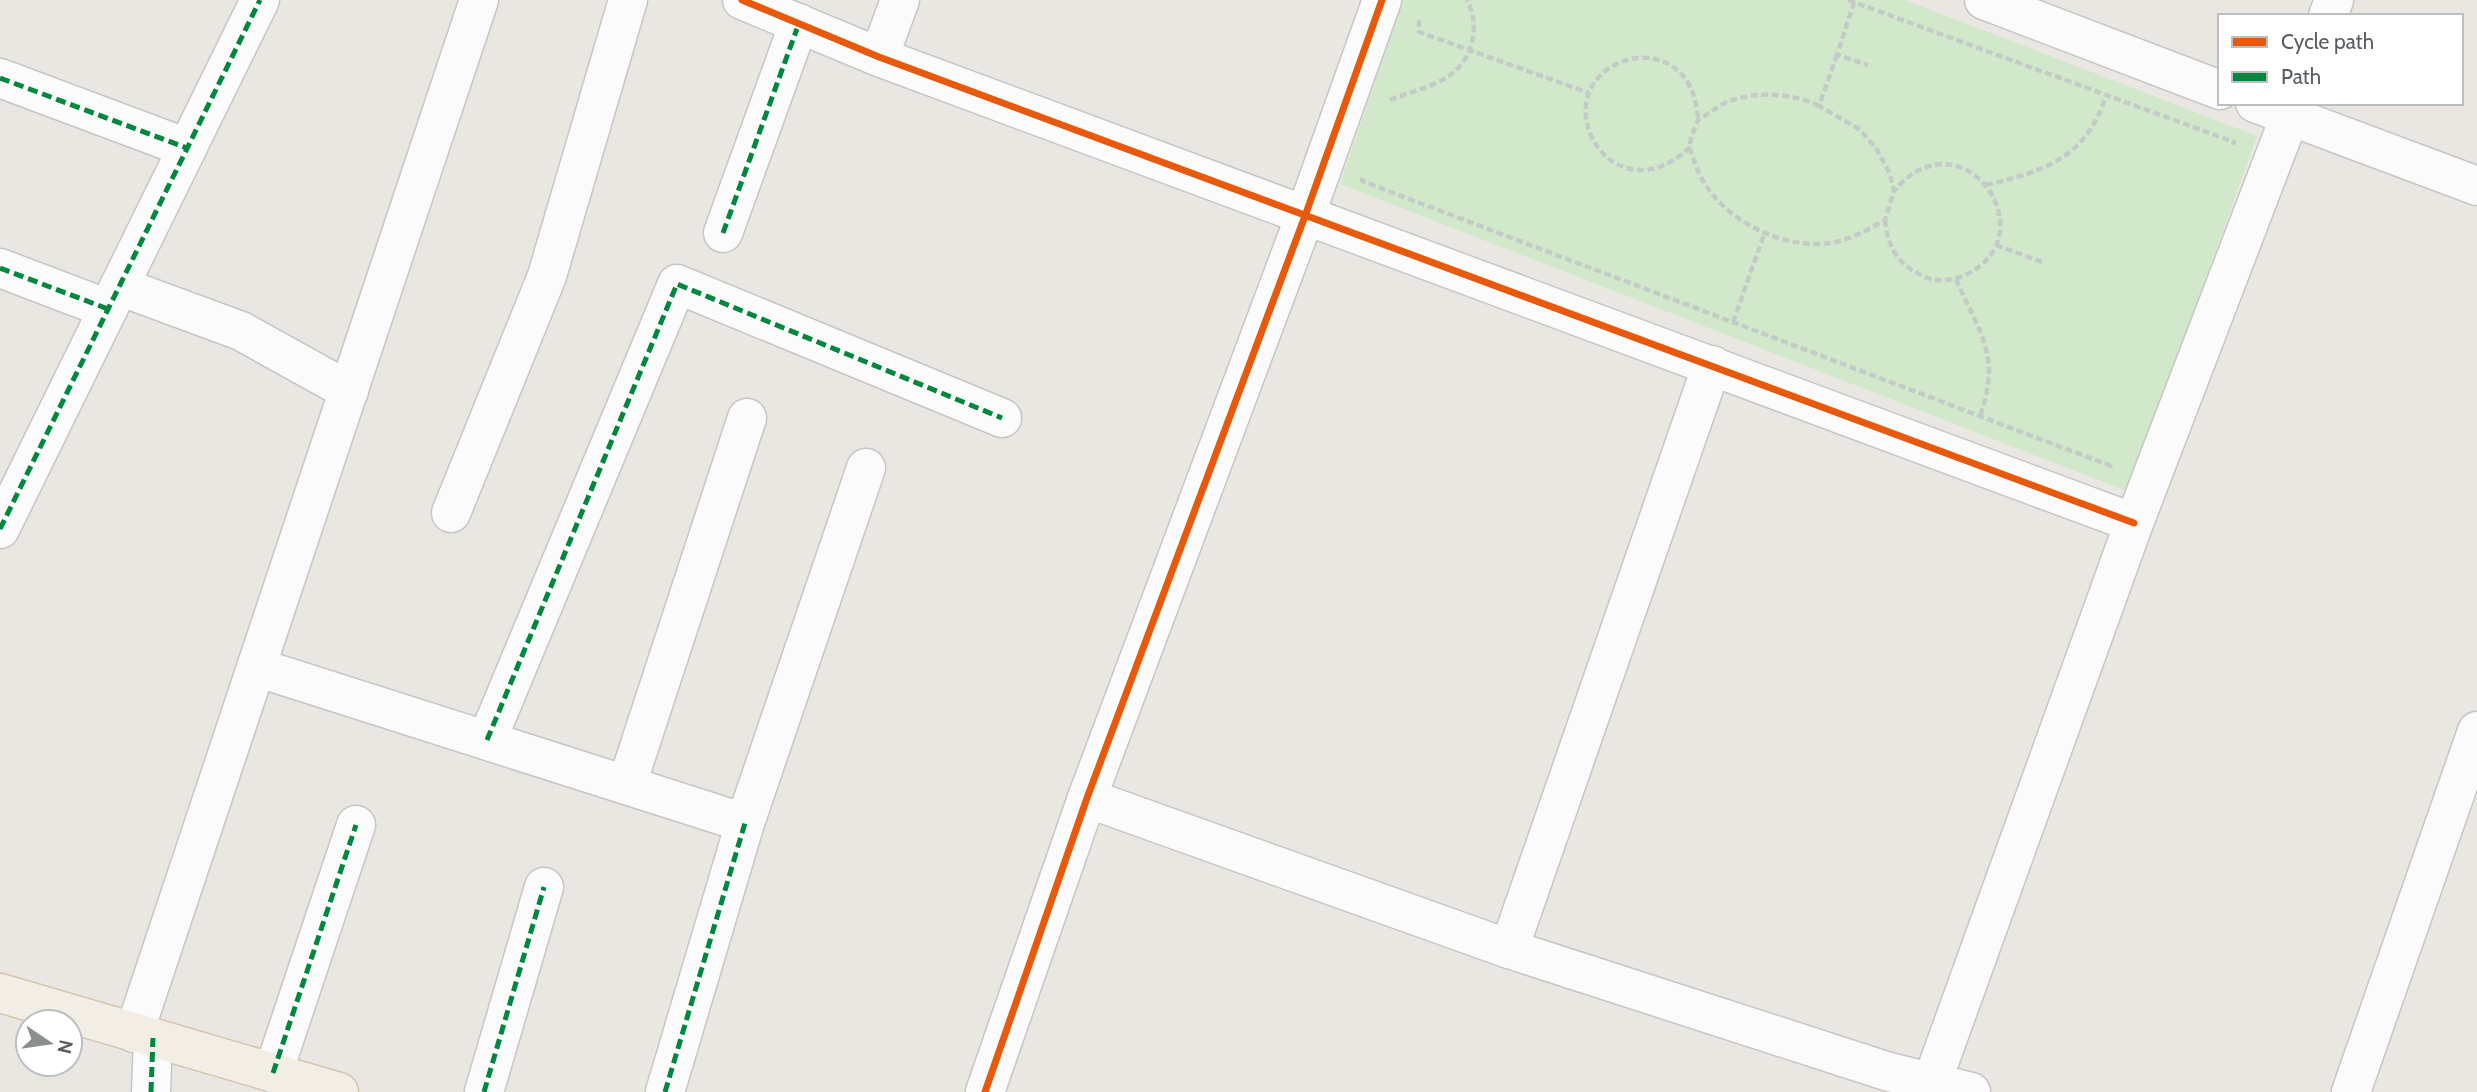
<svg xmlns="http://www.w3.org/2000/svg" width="2477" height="1092" font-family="Cabin,sans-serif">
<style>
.green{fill:#d1e8cb}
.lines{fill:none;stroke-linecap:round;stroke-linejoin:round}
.minor-casing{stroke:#c6c6c5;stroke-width:41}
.major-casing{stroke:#d5c5ad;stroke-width:41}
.path{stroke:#c4cbc7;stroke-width:4.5;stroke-dasharray:7 3.5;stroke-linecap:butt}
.minor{stroke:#fcfbfb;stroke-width:38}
.major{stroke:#f2eee5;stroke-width:38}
.quiet{stroke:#00873e;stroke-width:5;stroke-dasharray:10 5;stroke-linecap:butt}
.cycleway-casing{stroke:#fff;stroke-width:11}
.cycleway{stroke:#e8590c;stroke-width:7}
</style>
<rect width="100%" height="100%" fill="#eae7e2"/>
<polygon class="green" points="1403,0 1905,0 2257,136 2129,492 1340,184"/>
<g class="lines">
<g class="minor-casing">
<g id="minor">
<polyline points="742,0 879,57 2134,523"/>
<polyline points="1984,0 2220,90"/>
<polyline points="2328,16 2334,0"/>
<polyline points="879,57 900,0"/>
<polyline points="0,78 187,148"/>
<polyline points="2255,103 2477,186"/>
<polyline points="723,233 799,23"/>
<polyline points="0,268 108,309"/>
<polyline points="119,286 241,331 349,391"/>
<polyline points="451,513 547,276 628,0"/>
<polyline points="0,529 260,0"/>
<polyline points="256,667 745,823"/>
<polyline points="487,740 677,284 1002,418"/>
<polyline points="627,784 747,418"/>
<polyline points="1087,798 1509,949 1889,1072 1971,1092"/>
<polyline points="1509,949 1712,365"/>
<polyline points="134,1033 479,0"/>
<polyline points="273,1073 356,825"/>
<polyline points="1932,1082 2134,523 2295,103"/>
<polyline points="151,1092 153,1038"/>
<polyline points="484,1092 544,887"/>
<polyline points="665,1092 745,823 866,468"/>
<polyline points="985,1092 1087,798 1305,216 1382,0"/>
<polyline points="2351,1092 2477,731"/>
</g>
</g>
<g class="major-casing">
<polyline id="major" points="0,993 339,1092"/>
</g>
<g class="path">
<polyline points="1848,0 2234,142 2233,145"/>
<polyline points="1854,2 1837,55 1868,65"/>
<polyline points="1419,20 1419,32 1589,93"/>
<path d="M1390,100C1427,85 1464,83 1473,37C1475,24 1473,11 1467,0"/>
<path d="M1819,106C1791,92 1750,90 1721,105C1713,110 1706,115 1698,120C1695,128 1690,138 1690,146C1690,152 1694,160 1696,166C1713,212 1767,243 1815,244C1840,245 1864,232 1885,220L1894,191L1890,174L1876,148L1859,129L1819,106L1837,55"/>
<path d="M1690,147C1674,163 1650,175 1627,168C1610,163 1597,151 1590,133C1560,55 1693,18 1698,120"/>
<polyline points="1363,178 1362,181 2111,466 2112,464"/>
<path d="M1986,185C2045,171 2086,158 2106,96"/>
<path d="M1885,220C1887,245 1897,264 1921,275C1935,283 1953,281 1967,274C2049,234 1962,111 1895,190"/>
<polyline points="1996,245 2045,263"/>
<path d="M1956,279C1979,333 2002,355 1980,416"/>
<polyline points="1733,322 1765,232"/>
</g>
<use href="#minor" class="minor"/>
<use href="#major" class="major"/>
<g class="quiet">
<polyline points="0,78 187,148"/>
<polyline points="723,233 799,23"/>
<polyline points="0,268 108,309"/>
<polyline points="0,529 260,0"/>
<polyline points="487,740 677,284 1002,418"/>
<polyline points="273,1073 356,825"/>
<polyline points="151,1092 153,1038"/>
<polyline points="484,1092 544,887"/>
<polyline points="665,1092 745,823"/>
</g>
<g class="cycleway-casing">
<g id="cycleway">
<polyline points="742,0 879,57 2134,523"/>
<polyline points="985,1092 1087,798 1305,216 1382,0"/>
</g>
</g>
<use href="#cycleway" class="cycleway"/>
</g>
<rect x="2218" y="14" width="245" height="91" fill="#ffffff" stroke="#bcbfc0" stroke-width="2"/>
<rect x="2232" y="37" width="35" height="10" fill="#e8590c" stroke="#bcbfc0" stroke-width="2"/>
<text x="2281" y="49" font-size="21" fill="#585e62">Cycle path</text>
<rect x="2232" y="72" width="35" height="10" fill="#00873e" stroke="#bcbfc0" stroke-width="2"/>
<text x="2281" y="84" font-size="21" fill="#585e62">Path</text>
<g transform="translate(49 1043) rotate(103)"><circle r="33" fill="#ffffff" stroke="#bcbfc0" stroke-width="2"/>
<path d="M0-5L12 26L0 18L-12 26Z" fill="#8b8e8f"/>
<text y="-10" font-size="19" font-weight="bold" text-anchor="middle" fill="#585e62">N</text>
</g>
</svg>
